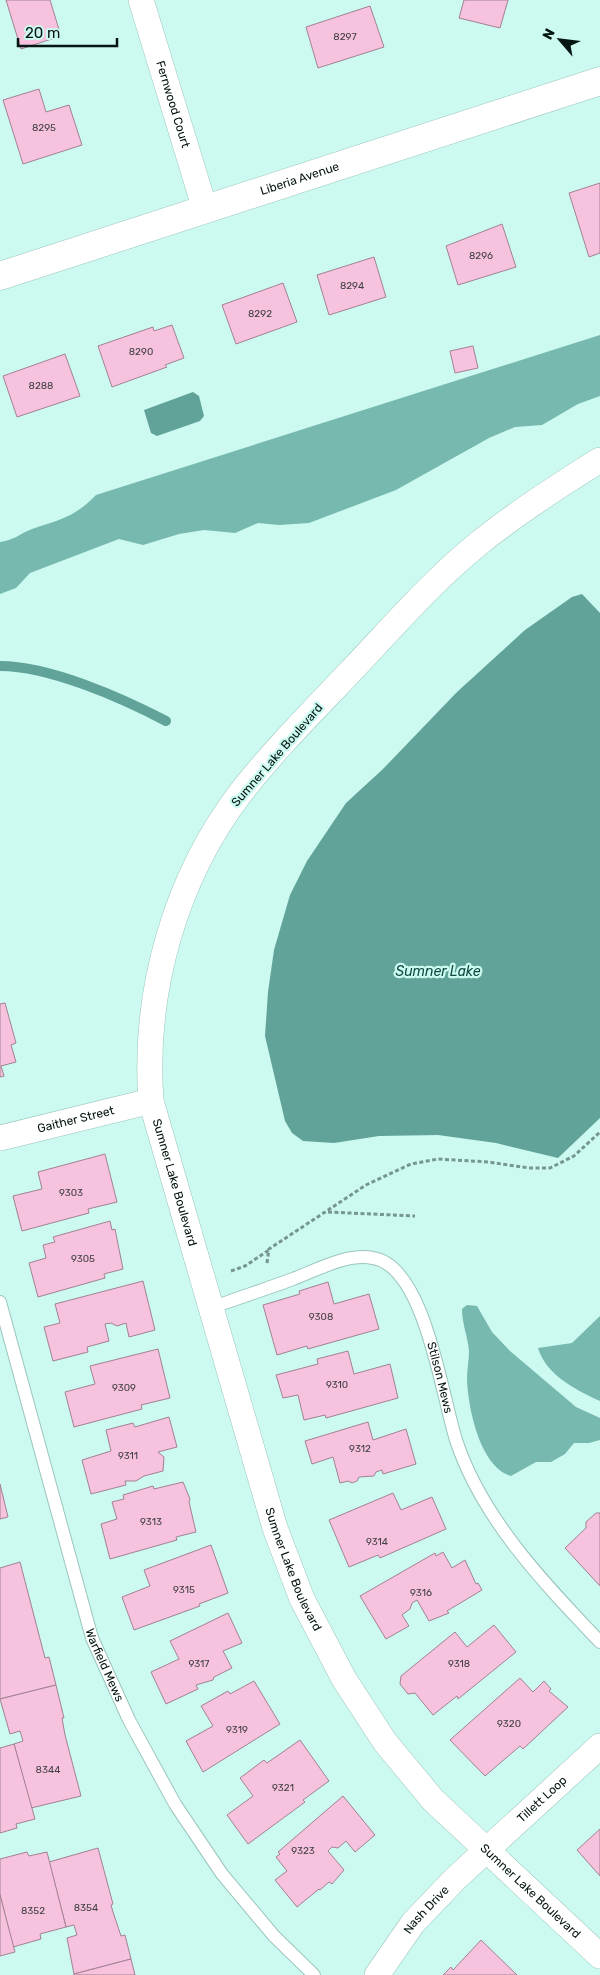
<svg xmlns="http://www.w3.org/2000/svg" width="600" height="1975" font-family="Rubik,sans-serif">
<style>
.forest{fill:#77b9ae}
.water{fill:#62a399}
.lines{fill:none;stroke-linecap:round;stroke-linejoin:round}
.stream{stroke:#62a399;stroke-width:10}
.building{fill:#f6c2de;stroke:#a28193}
.service-casing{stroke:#9ac5bd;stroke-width:14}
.minor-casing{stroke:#9ac5bd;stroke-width:26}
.secondary-casing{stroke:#9ac5bd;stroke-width:29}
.path{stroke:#769690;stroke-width:3;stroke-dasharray:4 2.5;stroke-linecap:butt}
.service{stroke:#fff;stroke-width:12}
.minor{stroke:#fff;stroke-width:25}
.secondary{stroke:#fff;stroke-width:28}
.labels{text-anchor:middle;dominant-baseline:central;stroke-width:4.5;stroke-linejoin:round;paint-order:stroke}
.number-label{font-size:10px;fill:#414045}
.street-label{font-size:12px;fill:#051512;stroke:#ccf9f0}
.water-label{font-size:14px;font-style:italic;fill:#104b43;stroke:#ccf9f0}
</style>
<rect width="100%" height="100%" fill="#ccf9f0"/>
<g class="forest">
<path d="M600,335V396L578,404L542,425L515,427L489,438L396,490L309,523L279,525L258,523L235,533L204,530L179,534L143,545L119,539L30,573L16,588L0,594V542C15,540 19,534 32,529C59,520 75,517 96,495Z"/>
<path d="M467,1305L477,1306L492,1332L510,1351L576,1407L600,1418V1440L589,1443H574L565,1454L551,1462H536L511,1476C480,1467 468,1408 467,1379C467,1370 469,1360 469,1351C468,1337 462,1324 462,1309Z"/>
<path d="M600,1316V1401C576,1390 546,1375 538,1348L572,1343Z"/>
</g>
<g class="water">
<polygon points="193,392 199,396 204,416 200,421 157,436 151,433 144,410"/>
<polygon points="582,594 600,613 600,1118 558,1158 496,1143 438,1135 379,1136 334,1143 303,1141 292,1133 285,1121 265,1036 268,992 274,950 290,895 307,861 346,803 383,769 457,692 525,630 572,597"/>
</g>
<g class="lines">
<path class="stream" d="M0,666C50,666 122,698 166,721"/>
</g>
<g class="building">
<polygon points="6,0 50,0 61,36 21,49"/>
<polygon points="464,0 508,0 500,28 459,18"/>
<polygon points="370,6 384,47 318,68 306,27"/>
<polygon points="39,89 46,112 69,105 82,145 23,164 3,100"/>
<polygon points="600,183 600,253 589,257 569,193"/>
<polygon points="502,224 516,267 458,285 446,246"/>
<polygon points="374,257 386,297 329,315 317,275"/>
<polygon points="283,283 297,322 236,344 222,305"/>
<polygon points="172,325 184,358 165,365 167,367 112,387 98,346 153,327 154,331"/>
<polygon points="473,346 478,368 455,373 450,351"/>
<polygon points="65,354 80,396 17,417 3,376"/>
<polygon points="5,1003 16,1043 11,1045 16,1062 1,1066 4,1076 0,1077 0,1004"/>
<polygon points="105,1154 117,1202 88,1209 89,1213 22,1231 13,1196 42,1189 38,1172"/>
<polygon points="110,1221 112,1230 115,1229 123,1269 104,1274 105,1278 38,1297 29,1263 46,1258 43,1245 55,1242 53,1237"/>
<polygon points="143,1281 155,1330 129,1337 126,1323 117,1326 111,1323 105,1324 109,1341 87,1347 88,1352 53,1361 44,1327 60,1323 55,1304"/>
<polygon points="328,1282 334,1304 369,1294 379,1329 308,1349 307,1346 277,1355 263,1305 300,1294 299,1291"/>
<polygon points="158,1349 170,1398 141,1405 142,1409 74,1427 65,1392 95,1384 90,1366"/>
<polygon points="348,1351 354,1374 390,1364 398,1398 326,1418 325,1415 304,1420 298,1395 283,1398 276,1375 318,1364 317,1359"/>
<polygon points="169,1417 177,1447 158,1452 164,1457 163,1471 144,1476 136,1481 125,1481 126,1485 91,1494 82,1460 111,1451 106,1430 133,1423 135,1427"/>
<polygon points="368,1422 373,1440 406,1429 416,1464 383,1474 382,1470 376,1472 374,1476 359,1477 357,1481 352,1483 348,1481 340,1483 333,1457 312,1464 305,1441"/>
<polygon points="183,1482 190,1499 189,1502 196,1532 176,1537 177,1540 110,1559 101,1524 117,1519 112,1502 124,1499 123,1495 153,1486 154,1489"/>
<polygon points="0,1484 8,1517 0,1519"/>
<polygon points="393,1493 401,1510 432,1497 446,1529 380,1558 378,1555 349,1567 329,1520"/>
<polygon points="596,1513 600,1513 600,1586 565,1548 586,1528 586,1522"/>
<polygon points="211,1545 228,1593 199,1604 200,1606 134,1630 122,1597 150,1586 144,1570"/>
<polygon points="443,1552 452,1568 465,1560 476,1584 478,1583 482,1590 447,1611 449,1613 429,1621 417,1600 412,1603 410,1609 402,1615 409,1626 386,1639 360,1596 435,1553 436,1556"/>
<polygon points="20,1562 45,1658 49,1657 56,1685 0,1699 0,1568"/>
<polygon points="228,1613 242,1643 223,1651 232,1668 214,1677 213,1680 196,1685 198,1689 166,1704 151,1672 179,1659 170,1641"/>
<polygon points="494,1625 516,1652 458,1699 457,1696 433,1715 415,1693 408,1694 400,1684 401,1676 455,1632 467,1647"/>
<polygon points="520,1678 533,1692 544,1681 551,1689 549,1691 568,1707 523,1749 520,1746 485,1776 450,1740"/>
<polygon points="254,1681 280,1724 203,1772 186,1741 213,1726 201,1706 228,1691 230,1694"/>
<polygon points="56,1685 64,1718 62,1718 65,1735 81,1796 31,1808 14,1744 23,1741 20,1731 10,1734 0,1699"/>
<polygon points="300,1740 329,1781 303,1800 305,1802 248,1844 227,1815 253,1796 240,1778 264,1760 267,1763"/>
<polygon points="14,1744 35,1819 16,1824 17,1828 0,1833 0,1748"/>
<polygon points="343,1796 375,1835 355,1852 346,1841 338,1848 332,1847 328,1851 344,1870 332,1884 329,1882 320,1890 319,1889 297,1907 275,1880 287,1871 276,1857 280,1854 278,1852"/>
<polygon points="600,1829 600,1876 577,1850"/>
<polygon points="98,1848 113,1904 111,1905 113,1912 121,1936 125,1935 131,1959 74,1974 67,1938 77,1935 74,1925 66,1927 49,1862"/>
<polygon points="27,1852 29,1856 47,1852 66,1927 40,1934 41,1939 13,1947 0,1895 0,1859"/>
<polygon points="0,1895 15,1952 0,1956"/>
<polygon points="481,1940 517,1975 443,1975 451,1967 453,1970"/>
<polygon points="131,1959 135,1975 74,1975 74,1974"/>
</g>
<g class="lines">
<g class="service-casing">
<g id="service">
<path id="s1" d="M0,1302L92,1638L129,1720L175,1804L222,1874L274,1936L314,1975"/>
<path id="s2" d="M211,1308C238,1298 266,1289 293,1279C317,1270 346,1253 373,1258C425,1266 442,1397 456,1440C482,1519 544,1583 600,1642"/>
</g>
</g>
<g class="minor-casing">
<g id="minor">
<path id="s3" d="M141,0L205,209"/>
<path id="s4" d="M600,460C558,486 516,513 478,544C431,582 391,629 350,672C313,711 275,749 242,791C175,878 143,992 151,1101L275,1528L302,1599L344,1679L385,1742L433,1800L600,1956"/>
<path id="s5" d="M0,1138L151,1101"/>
<path id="s6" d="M377,1975L413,1923L455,1879L600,1746"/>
</g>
</g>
<g class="secondary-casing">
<g id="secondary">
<path id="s7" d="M0,276L600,81"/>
</g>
</g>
<g class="path">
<polyline points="328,1212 415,1216"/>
<polyline points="267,1263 269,1249 366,1185 411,1164 438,1159 488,1162 529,1168 550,1168 574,1156 600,1132"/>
<polyline points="231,1271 245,1266 269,1250"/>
</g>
<use href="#service" class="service"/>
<use href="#minor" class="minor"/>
<use href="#secondary" class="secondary"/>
</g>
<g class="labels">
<g class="number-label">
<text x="345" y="37">8297</text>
<text x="44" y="128">8295</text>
<text x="481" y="256">8296</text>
<text x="352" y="286">8294</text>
<text x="260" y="314">8292</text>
<text x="141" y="352">8290</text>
<text x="41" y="386">8288</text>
<text x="71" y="1193">9303</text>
<text x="83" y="1259">9305</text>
<text x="321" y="1317">9308</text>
<text x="337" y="1385">9310</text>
<text x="124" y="1388">9309</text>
<text x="360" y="1449">9312</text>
<text x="128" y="1456">9311</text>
<text x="151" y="1522">9313</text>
<text x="377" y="1542">9314</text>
<text x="184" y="1590">9315</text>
<text x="421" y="1593">9316</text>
<text x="199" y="1664">9317</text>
<text x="459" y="1664">9318</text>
<text x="509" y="1724">9320</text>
<text x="237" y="1730">9319</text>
<text x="48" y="1770">8344</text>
<text x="283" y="1788">9321</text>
<text x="303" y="1851">9323</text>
<text x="86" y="1908">8354</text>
<text x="33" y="1911">8352</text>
</g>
<g class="street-label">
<text stroke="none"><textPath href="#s3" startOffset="109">Fernwood Court</textPath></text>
<text stroke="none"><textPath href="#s7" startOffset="315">Liberia Avenue</textPath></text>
<text transform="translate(277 755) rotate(-49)">Sumner Lake Boulevard</text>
<text stroke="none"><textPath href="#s5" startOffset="78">Gaither Street</textPath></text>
<text stroke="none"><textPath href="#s4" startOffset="905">Sumner Lake Boulevard</textPath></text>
<text stroke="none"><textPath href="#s2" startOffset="314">Stilson Mews</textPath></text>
<text stroke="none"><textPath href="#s4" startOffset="1310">Sumner Lake Boulevard</textPath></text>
<text stroke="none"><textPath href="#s1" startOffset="378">Warfield Mews</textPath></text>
<text stroke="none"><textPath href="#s6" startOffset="242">Tillett Loop</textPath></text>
<text stroke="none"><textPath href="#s4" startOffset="1715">Sumner Lake Boulevard</textPath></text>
<text stroke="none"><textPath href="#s6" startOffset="82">Nash Drive</textPath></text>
</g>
<g class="water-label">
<text x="438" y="971">Sumner Lake</text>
</g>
</g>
<g transform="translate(560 40) rotate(298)" stroke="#ccf9f0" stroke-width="4" paint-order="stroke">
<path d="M0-4L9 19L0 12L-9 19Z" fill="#051512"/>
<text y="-8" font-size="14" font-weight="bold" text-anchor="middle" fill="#051512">N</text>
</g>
<path d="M18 38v8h99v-8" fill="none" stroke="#051512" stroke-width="2.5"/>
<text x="25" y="38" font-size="15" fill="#051512" stroke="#ccf9f0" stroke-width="4" paint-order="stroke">20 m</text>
</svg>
